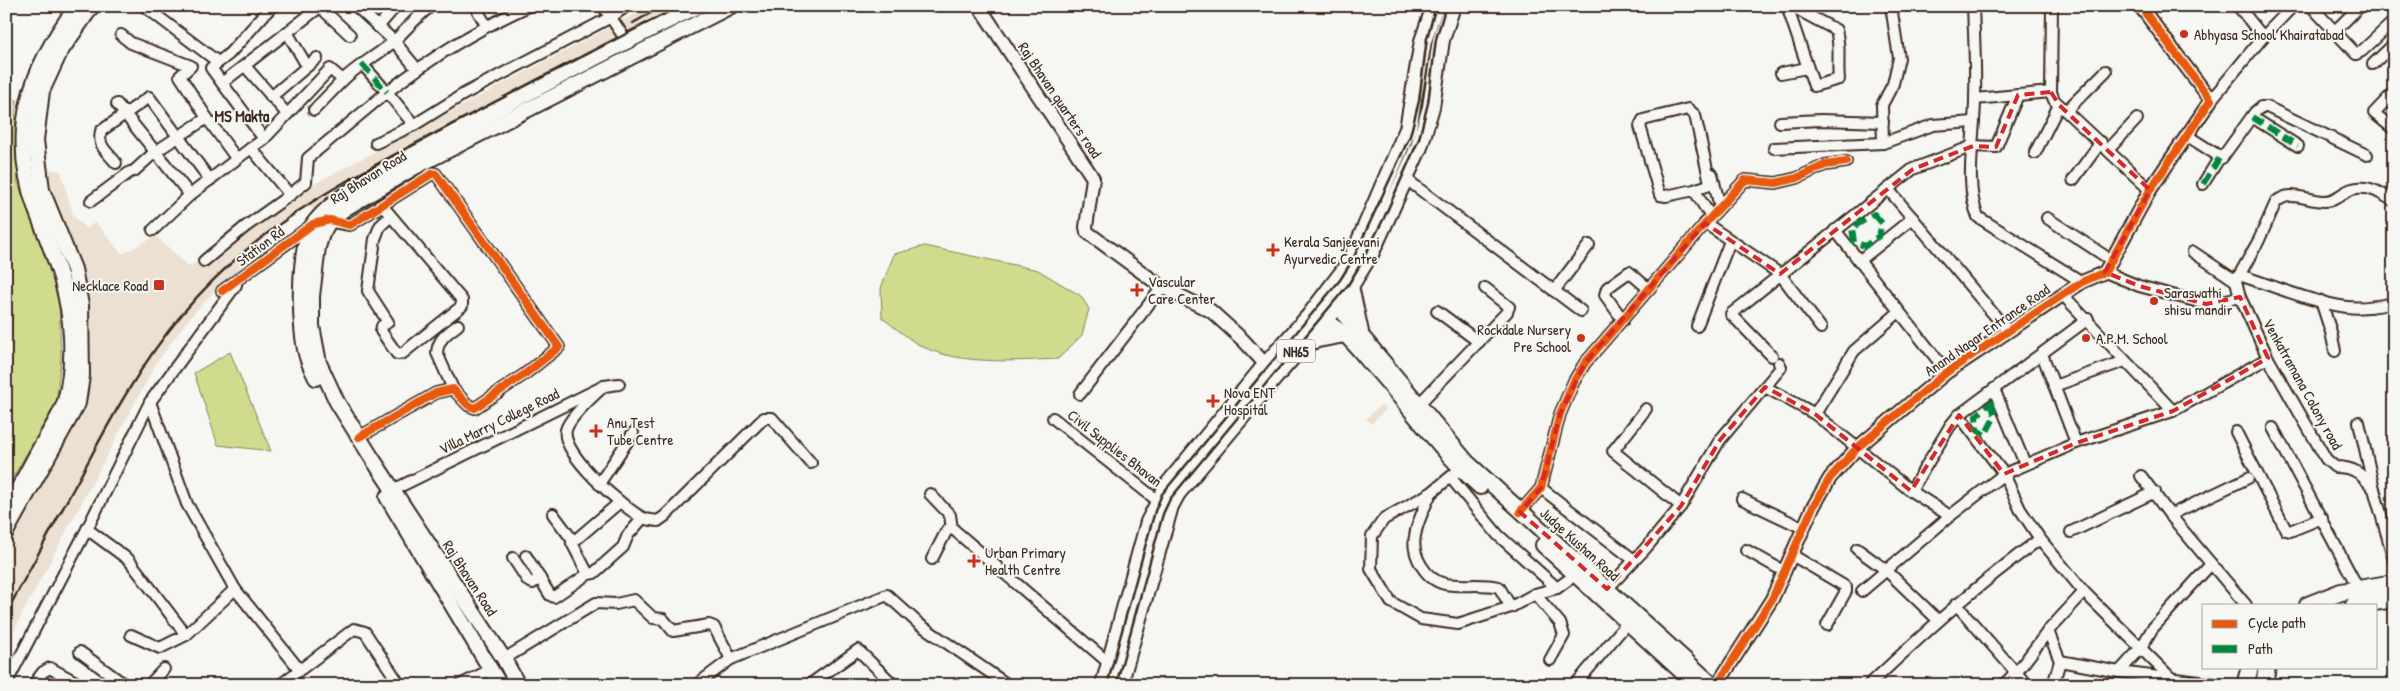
<svg xmlns="http://www.w3.org/2000/svg" width="2400" height="691" font-family="'Patrick Hand',sans-serif">
<style>
.built{fill:#ece0d2}
.green{fill:#d1db8e;stroke:#868256}
.water{fill:#7ccdd3;stroke:#628c8b}
.lines{fill:none;stroke-linecap:round;stroke-linejoin:round}
.minor-casing{stroke:#3b2a1e;stroke-width:14}
.tertiary-casing{stroke:#3b2a1e;stroke-width:16}
.secondary-casing{stroke:#3b2a1e;stroke-width:18}
.primary-casing{stroke:#3b2a1e;stroke-width:20}
.trunk-casing{stroke:#3b2a1e;stroke-width:20}
.minor{stroke:#f6f6f2;stroke-width:10}
.tertiary{stroke:#f6f6f2;stroke-width:12}
.secondary{stroke:#f6f6f2;stroke-width:14}
.primary{stroke:#f6f6f2;stroke-width:16}
.trunk{stroke:#f6f6f2;stroke-width:16}
.rail{stroke:#3b2a1e;stroke-width:2.5}
.quiet{stroke:#00873e;stroke-width:6;stroke-dasharray:12 6;stroke-linecap:butt}
.cycleway-casing{stroke:#f6f6f2;stroke-width:11}
.cycleway{stroke:#e8590c;stroke-width:8}
.marked{fill:none;stroke:#d62828;stroke-width:4;stroke-dasharray:10 6;stroke-linejoin:round}
.poi-dot{fill:#c8321e;stroke:#f6f6f2;stroke-width:2}
.labels{text-anchor:middle;dominant-baseline:central;stroke-width:4;stroke-linejoin:round;paint-order:stroke}
.shield{fill:#f6f6f2;stroke:#73675e;stroke-width:1}
.shield-label{font-size:14px;font-weight:bold;fill:#3b2a1e}
.poi-label{font-size:15px;fill:#3b2a1e;stroke:#f6f6f2;text-anchor:start}
.street-label{font-size:15px;fill:#3b2a1e;stroke:#f6f6f2}
.neighbourhood-label{font-size:16px;font-weight:bold;fill:#3b2a1e;stroke:#f6f6f2}
</style>
<rect width="100%" height="100%" fill="#f6f6f2"/>
<filter id="ink" filterUnits="userSpaceOnUse"><feTurbulence type="fractalNoise" baseFrequency=".02" numOctaves="2"/><feDisplacementMap in="SourceGraphic" scale="10" xChannelSelector="R" yChannelSelector="G"/><feConvolveMatrix kernelMatrix="1 2 1 2 8 2 1 2 1" color-interpolation-filters="sRGB"/></filter>
<g filter="url(#ink)">
<g class="built">
<polygon points="650,6 687,6 620,39 341,185 314,209 304,207 256,245 240,268 217,288 188,320 157,362 22,614 6,647 6,552 85,402 90,354 88,311 82,278 75,252 48,191 44,169 61,171 73,215 86,229 96,222 122,254 156,236 188,266 222,253 275,210 314,184"/>
<polygon points="1381,405 1386,409 1371,424 1366,418"/>
</g>
<g class="green">
<path d="M6,97L17,100L15,112L18,183L53,274L59,302L61,357L56,404L6,489C6,450 5,412 6,373C7,346 15,321 6,294Z"/>
<path d="M925,246L1038,270L1081,296L1089,309L1082,335L1058,359C1016,361 961,365 923,347C909,340 895,327 882,318L881,288L894,254Z"/>
<polygon points="230,352 271,451 218,445 194,373"/>
</g>
<path class="water" d="M6,294C15,319 10,345 6,371Z"/>
<g class="lines">
<g class="minor-casing">
<g id="minor">
<polyline points="144,6 218,62"/>
<polyline points="272,6 229,54 211,68 222,83 321,6"/>
<polyline points="475,6 486,25"/>
<polyline points="603,6 628,43"/>
<path d="M1787,6L1814,86L1839,79C1837,62 1841,48 1836,30L1791,6"/>
<path d="M1973,6C1974,37 1976,68 1975,99C1975,135 1964,184 1978,217L2082,282"/>
<polyline points="2052,6 2051,92 2054,100 2150,190"/>
<polyline points="2238,6 2263,37"/>
<polyline points="2311,6 2356,54 2362,51 2394,21"/>
<polyline points="320,7 350,35"/>
<polyline points="358,8 394,41 417,69"/>
<polyline points="378,27 396,6"/>
<polyline points="287,32 307,66"/>
<polyline points="2334,32 2360,6"/>
<polyline points="2373,64 2394,44"/>
<polyline points="245,66 287,114"/>
<polyline points="1781,73 1807,68"/>
<path d="M222,83L264,139L330,69L343,80C358,65 377,56 393,42C406,30 416,17 431,6"/>
<polyline points="271,97 317,58"/>
<polyline points="1975,99 2051,92"/>
<polyline points="2211,100 2263,37 2293,6"/>
<polyline points="117,104 190,195"/>
<polyline points="314,110 343,80"/>
<polyline points="2066,111 2106,71"/>
<polyline points="2252,117 2298,146"/>
<polyline points="207,118 236,158"/>
<polyline points="1780,122 1821,120 1883,122"/>
<path d="M414,125L387,92C434,56 475,30 529,6"/>
<polyline points="2391,127 2374,113 2394,92"/>
<polyline points="2186,135 2222,158 2255,112 2261,107 2267,107 2367,155"/>
<polyline points="264,139 251,148 290,195 306,182 308,158 387,92 362,64"/>
<polyline points="376,143 414,125 464,94 611,17 627,6"/>
<polyline points="1883,143 1882,105 1893,84 1899,58 1891,6"/>
<polyline points="1774,148 1883,143 1933,125 1974,122"/>
<polyline points="2109,149 2137,119"/>
<polyline points="2035,153 2059,105"/>
<path d="M116,163C108,152 97,147 101,131L149,97L210,180"/>
<polyline points="1712,174 1720,207"/>
<polyline points="1406,179 1581,311"/>
<polyline points="2073,180 2101,142"/>
<polyline points="2203,184 2220,157"/>
<polyline points="1888,189 2007,330"/>
<polyline points="1694,190 1706,186 1710,183 1695,115 1688,109 1643,120 1640,126 1660,195 1666,196 1694,190 1711,217"/>
<polyline points="91,201 130,172 134,171 155,152 207,118 180,76 191,66 131,43 121,35"/>
<polyline points="382,205 386,210 462,300 462,306 403,353 397,354 381,331 382,326 388,322 368,291 375,239 380,226 391,216"/>
<polyline points="2047,218 2111,260"/>
<polyline points="326,221 350,225 433,173 436,174 559,347 525,374 475,408 468,405 453,389 436,393 359,437"/>
<polyline points="1705,223 1780,274 1821,328"/>
<polyline points="153,230 190,195 251,148"/>
<polyline points="1835,230 1947,372"/>
<polyline points="2193,252 2236,281"/>
<polyline points="204,261 245,227 290,195"/>
<polyline points="1859,261 1913,218"/>
<path d="M2105,272L2139,286L2206,304L2240,297L2236,281L2259,240L2276,202C2290,189 2307,201 2324,201C2340,202 2344,185 2366,188C2376,189 2386,197 2394,201"/>
<path d="M2239,275C2274,286 2311,302 2347,307C2363,309 2379,306 2394,303"/>
<polyline points="222,291 312,225"/>
<polyline points="1554,291 1589,245"/>
<polyline points="2063,295 2173,411"/>
<path d="M2240,297L2268,358L2326,459L2335,467C2356,467 2361,474 2374,489"/>
<polyline points="2321,301 2331,332 2335,351"/>
<polyline points="1437,311 1479,342"/>
<polyline points="1623,320 1605,295 1607,288 1629,272 1649,289"/>
<polyline points="1697,326 1730,241"/>
<polyline points="2042,354 2076,443"/>
<polyline points="1772,356 1731,314 1913,169 1973,146 1996,147 2018,95"/>
<path d="M604,386C594,395 569,418 566,430C560,453 623,508 643,518C647,520 653,520 658,521L665,516L764,418H772L811,463"/>
<polyline points="2054,386 2125,361"/>
<polyline points="1765,387 1815,414 1911,491 1950,516"/>
<path d="M453,389L437,353C438,338 448,333 458,325"/>
<polyline points="1994,389 2025,464"/>
<polyline points="1080,394 1162,287"/>
<polyline points="150,402 187,504 235,589 299,669"/>
<polyline points="1419,404 1507,312 1509,307 1485,288"/>
<polyline points="1646,409 1613,451 1681,506"/>
<polyline points="1815,414 1854,351 1899,312"/>
<polyline points="1959,415 2004,474 2020,509 2040,539 2084,592 2171,678"/>
<polyline points="1053,418 1158,501"/>
<polyline points="2359,422 2374,489 2394,560"/>
<polyline points="2273,428 2358,588"/>
<polyline points="2236,432 2286,530 2290,531 2322,518"/>
<polyline points="1460,469 1431,493 1384,519 1372,536 1371,569 1391,602 1421,619 1458,624 1511,607 1535,594 1557,588 1575,575"/>
<polyline points="2141,476 2170,515 2246,605"/>
<polyline points="1451,478 1498,535 1557,588"/>
<polyline points="599,484 633,433"/>
<polyline points="1541,488 1634,560"/>
<polyline points="393,490 604,386 619,384"/>
<polyline points="1911,491 1950,426 1959,415 2088,319"/>
<path d="M1431,493C1425,507 1417,521 1415,536C1411,555 1426,580 1445,584C1463,587 1481,583 1499,587L1511,607"/>
<polyline points="930,494 950,515 952,529"/>
<polyline points="1742,499 1803,528"/>
<polyline points="1520,512 1541,488 1560,414 1574,381 1585,363 1711,217 1745,180 1776,183 1797,178 1825,165 1846,162"/>
<polyline points="553,514 574,542"/>
<polyline points="2170,515 2248,478"/>
<polyline points="87,529 129,560 186,635"/>
<polyline points="2071,532 2155,492"/>
<polyline points="1857,549 1886,570 1938,620"/>
<polyline points="1746,550 1785,572"/>
<polyline points="1792,555 1846,587 1846,591 1827,625"/>
<polyline points="526,556 550,595 554,597 588,574 572,543 620,502"/>
<polyline points="513,558 528,581 533,583 540,578"/>
<polyline points="932,559 947,530 953,529 1110,664"/>
<polyline points="588,574 594,573 623,547 628,535 643,518"/>
<polyline points="1607,589 1645,549 1681,506 1720,440 1779,370 1781,367 1779,363"/>
<polyline points="1862,591 1950,516 2004,474 2076,443 2173,411 2268,358"/>
<polyline points="1535,594 1560,623 1564,635 1550,660"/>
<polyline points="1956,604 2027,685"/>
<polyline points="2048,631 2060,661"/>
<polyline points="131,635 160,648 186,635 235,589"/>
<polyline points="80,652 125,685"/>
<polyline points="504,659 596,603 616,604 634,600 653,618 663,619 673,631 709,625 714,627 731,659"/>
<polyline points="2119,672 2141,648 2152,629 2211,564"/>
<polyline points="6,684 87,529 150,402 236,285"/>
<polyline points="33,685 43,672 50,668 81,685"/>
<polyline points="149,685 164,669"/>
<polyline points="280,685 354,629 365,632 400,685"/>
<polyline points="460,685 492,669"/>
<polyline points="696,685 731,659 887,595 919,624 1008,685"/>
<polyline points="809,685 858,650 894,685"/>
<polyline points="1575,685 1628,622"/>
<path d="M1869,685C1924,633 1979,583 2040,539"/>
<polyline points="2003,685 2017,672 2048,631 2084,592"/>
<polyline points="2053,685 2060,661 2119,672 2224,685"/>
</g>
</g>
<g class="tertiary-casing">
<g id="tertiary">
<polyline points="979,6 1093,178 1086,227 1087,232 1162,287 1211,311 1243,340 1266,365"/>
<polyline points="1717,685 1772,599 1812,509 1830,478 1857,448 1947,372 2082,282 2105,272 2150,190 2211,100 2140,6"/>
</g>
</g>
<g class="secondary-casing">
<g id="secondary">
<polyline points="1339,304 1346,317 1467,462 1713,685"/>
<path d="M1323,321C1344,329 1357,348 1371,364C1408,404 1439,450 1480,487"/>
<path d="M316,378C313,372 310,366 308,360C298,334 297,245 314,223C339,189 412,156 450,135C533,91 615,46 699,6"/>
<polyline points="387,497 500,685"/>
<path d="M6,511C19,488 31,464 44,441C51,429 61,414 65,401C70,382 72,357 71,337C69,289 53,254 36,210C8,133 29,69 77,6"/>
<polyline points="6,532 78,403 82,376 81,305 74,269 42,190 36,140 42,91 60,52 92,6"/>
<polyline points="1543,545 1696,685"/>
<polyline points="518,685 504,659 370,455 337,402 319,363 312,326 312,296 318,247 322,234 330,220 346,208 415,167 731,6"/>
</g>
</g>
<g class="primary-casing">
<g id="primary">
<polyline points="2308,605 2341,592 2394,583"/>
<polyline points="2354,605 2394,599"/>
<polyline points="2245,685 2250,667"/>
<polyline points="2264,685 2267,667"/>
</g>
</g>
<g class="trunk-casing">
<g id="trunk">
<polyline points="1350,286 1360,332"/>
<polyline points="1303,344 1318,339 1345,334"/>
<polyline points="1104,685 1149,522 1168,485 1266,365 1309,317 1344,271 1356,250 1408,129 1423,41 1435,6"/>
<polyline points="1119,685 1170,506 1177,493 1277,374 1339,304 1371,252 1419,147 1431,107 1441,40 1452,6"/>
</g>
</g>
<use href="#minor" class="minor"/>
<use href="#tertiary" class="tertiary"/>
<use href="#secondary" class="secondary"/>
<use href="#primary" class="primary"/>
<use href="#trunk" class="trunk"/>
<g class="rail">
<polyline points="633,23 663,6"/>
<path d="M6,613C31,568 55,522 80,477C110,420 141,363 183,313C260,221 354,176 458,121C532,83 606,45 680,6"/>
<polyline points="1107,685 1155,511 1162,494 1340,280 1352,261 1410,136 1419,101 1427,38 1436,6"/>
<polyline points="1116,685 1163,514 1170,499 1348,285 1360,265 1384,218 1419,139 1428,103 1436,39 1446,6"/>
</g>
<g class="quiet">
<polyline points="362,64 387,92"/>
<polyline points="2252,117 2298,146"/>
<polyline points="2203,184 2220,157"/>
<polygon points="1874,214 1882,223 1879,236 1865,246 1854,242 1852,228"/>
<polygon points="1991,403 1995,416 1985,435 1977,430 1976,416"/>
</g>
<g class="cycleway-casing">
<g id="cycleway">
<polyline points="222,291 313,224 330,220 350,225 433,173 436,174 559,347 525,374 475,408 468,405 453,389 436,393 359,437"/>
<polyline points="1520,512 1541,488 1560,414 1574,381 1585,363 1711,217 1745,180 1776,183 1797,178 1825,165 1846,162"/>
<polyline points="1717,685 1772,599 1812,509 1830,478 1857,448 1947,372 2082,282 2105,272 2150,190 2211,100 2140,6"/>
</g>
</g>
<use href="#cycleway" class="cycleway"/>
</g>
</g>
<path class="marked" d="M2051,92L2059,105L2150,190L2105,272L2139,286L2206,304L2240,297L2268,358L2173,411L2076,443L2004,474L1959,415L1911,491L1815,414L1765,387L1720,440L1681,506L1607,589L1520,512L1541,488L1560,414L1585,363L1705,223L1780,274L1913,169L1973,146L1996,147L2018,95Z"/>
<g class="poi-dot">
<circle cx="2184" cy="34" r="5"/>
<path d="M1270.5 242.5h5v5h5v5h-5v5h-5v-5h-5v-5h5z"/>
<rect x="153" y="279" width="12" height="12" rx="2.5"/>
<path d="M1134.5 282.5h5v5h5v5h-5v5h-5v-5h-5v-5h5z"/>
<circle cx="2154" cy="301" r="5"/>
<circle cx="1581" cy="338" r="5"/>
<circle cx="2086" cy="338" r="5"/>
<path d="M1210.5 393.5h5v5h5v5h-5v5h-5v-5h-5v-5h5z"/>
<path d="M593.5 423.5h5v5h5v5h-5v5h-5v-5h-5v-5h5z"/>
<path d="M971.5 553.5h5v5h5v5h-5v5h-5v-5h-5v-5h5z"/>
</g>
<g class="labels">
<rect class="shield" x="1277" y="339.5" width="38" height="23" rx="4"/>
<g class="shield-label">
<text x="1296" y="351">NH65</text>
</g>
<g class="poi-label">
<text x="2194" y="34">Abhyasa School Khairatabad</text>
<text x="1284" y="241">Kerala Sanjeevani<tspan x="1284" dy="17">Ayurvedic Centre</tspan></text>
<text x="1148" y="281">Vascular<tspan x="1148" dy="17">Care Center</tspan></text>
<text x="148" y="285" text-anchor="end">Necklace Road</text>
<text x="2164" y="292">Saraswathi<tspan x="2164" dy="17">shisu mandir</tspan></text>
<text x="1571" y="329" text-anchor="end">Rockdale Nursery<tspan x="1571" dy="17">Pre School</tspan></text>
<text x="2096" y="338">A.P.M. School</text>
<text x="1224" y="392">Nova ENT<tspan x="1224" dy="17">Hospital</tspan></text>
<text x="607" y="422">Anu Test<tspan x="607" dy="17">Tube Centre</tspan></text>
<text x="985" y="552">Urban Primary<tspan x="985" dy="17">Health Centre</tspan></text>
</g>
<g class="street-label">
<text transform="translate(1060 100) rotate(56)">Raj Bhavan quarters road</text>
<text transform="translate(368 177) rotate(-32)">Raj Bhavan Road</text>
<text transform="translate(260 246) rotate(-37)">Station Rd</text>
<text transform="translate(1987 330) rotate(-35)">Anand Nagar Entrance Road</text>
<text transform="translate(2303 384) rotate(61)">Venkatramana Colony road</text>
<text transform="translate(499 421) rotate(-26)">Villa Marry College Road</text>
<text transform="translate(1115 448) rotate(38)">Civil Supplies Bhavan</text>
<text transform="translate(1580 544) rotate(42)">Judge Kushan Road</text>
<text transform="translate(470 578) rotate(57)">Raj Bhavan Road</text>
</g>
<g class="neighbourhood-label">
<text x="242" y="116">MS Makta</text>
</g>
</g>
<rect width="2400" height="691" fill="none" stroke="#f6f6f2" stroke-width="25"/>
<rect x="12" y="12" width="2375" height="666" fill="none" stroke="#3b2a1e" stroke-width="2" filter="url(#ink)"/>
<rect x="2202" y="604" width="175" height="65" fill="#f6f6f2" stroke="#aba49d"/>
<rect x="2212" y="620" width="25" height="8" fill="#e8590c" stroke="#aba49d"/>
<text x="2248" y="628" font-size="15" fill="#3b2a1e">Cycle path</text>
<rect x="2212" y="645" width="25" height="8" fill="#00873e" stroke="#aba49d"/>
<text x="2248" y="654" font-size="15" fill="#3b2a1e">Path</text>
</svg>
